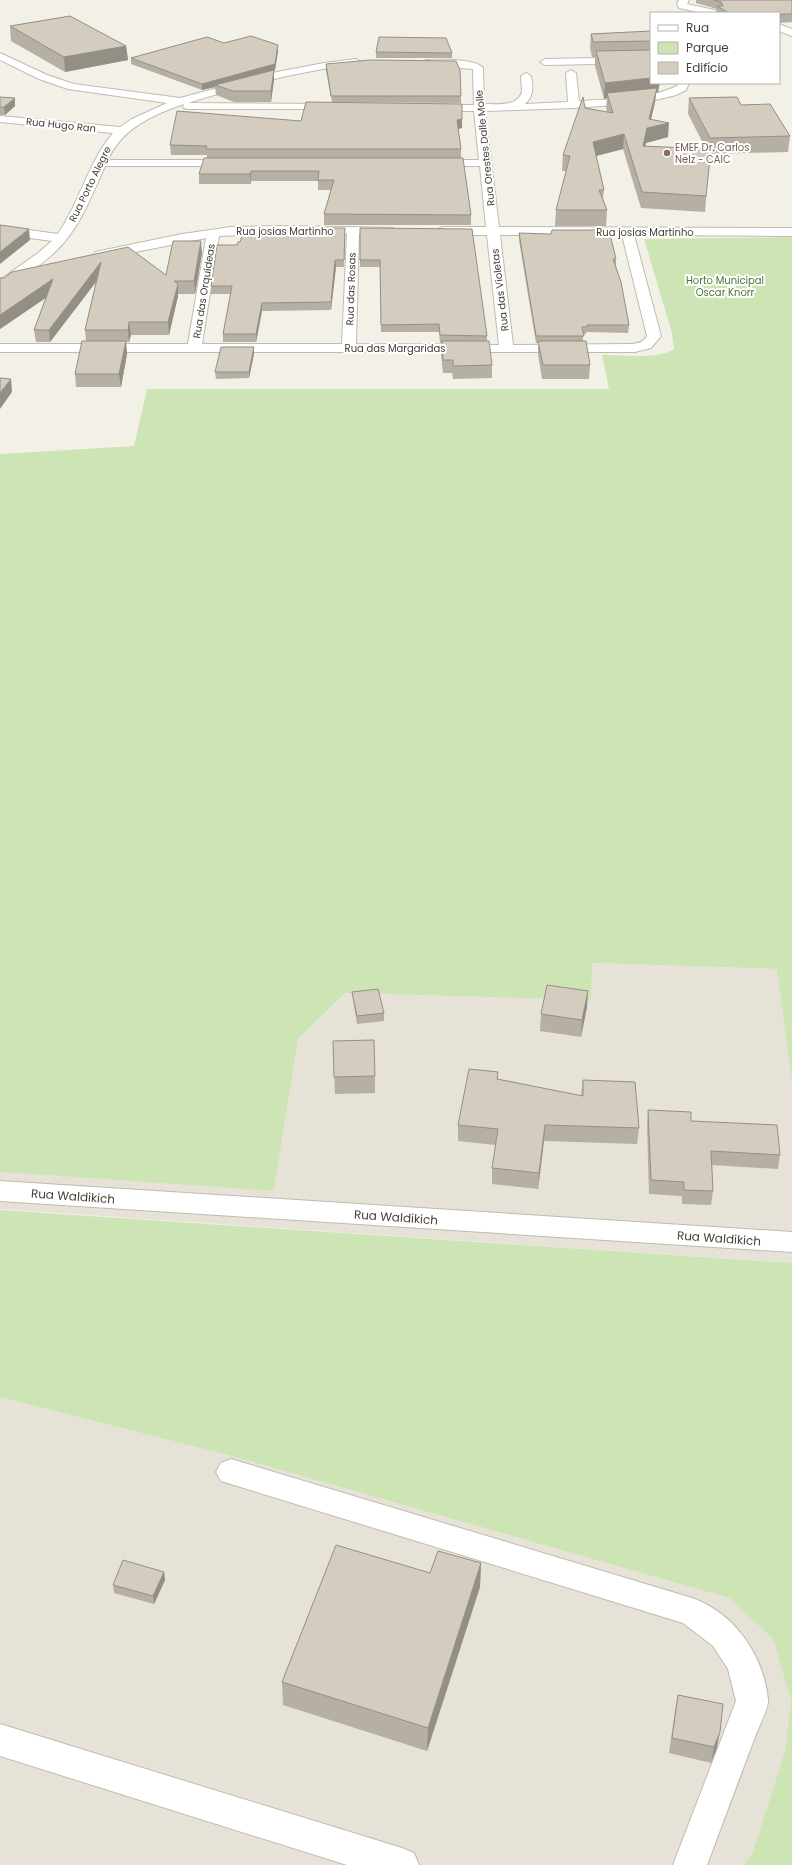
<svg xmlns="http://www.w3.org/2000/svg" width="792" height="1865" font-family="Poppins,sans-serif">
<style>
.residential{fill:#e7e2d7}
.green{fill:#cde5b4}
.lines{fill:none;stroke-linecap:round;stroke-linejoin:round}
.minor-casing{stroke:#c1bbae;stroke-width:2}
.minor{fill:#fff;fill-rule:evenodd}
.wall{fill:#b6afa3}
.shaded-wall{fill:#948f85}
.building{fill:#d4ccbe;stroke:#948f85}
.education-dot{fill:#8d6e63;stroke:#fff;stroke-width:1.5}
.labels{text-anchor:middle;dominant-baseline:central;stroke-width:4;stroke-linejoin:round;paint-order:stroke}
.far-street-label{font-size:10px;fill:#464137;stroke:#fff}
.far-education-label{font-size:10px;fill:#785e54;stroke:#fff;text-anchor:start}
.far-park-label{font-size:10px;fill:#46742e;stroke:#fff}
.street-label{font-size:12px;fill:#464137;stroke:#fff}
</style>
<rect width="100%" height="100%" fill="#f3f0e8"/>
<g class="residential">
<polygon points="591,963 778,969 792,1083 792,1263 0,1209 0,1172 274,1191 298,1039 345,993 591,1000"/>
<polygon points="0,1397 243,1459 729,1598 773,1639 791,1701 785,1751 752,1854 744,1865 0,1865"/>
</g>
<g class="green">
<path d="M792,237V1083L777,969L592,963L591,1000L345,993L298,1039L274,1191L0,1172V454L134,446L147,389H609L602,355C623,355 657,360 674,349L672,333L644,239Z"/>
<polygon points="0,1210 792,1263 792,1865 744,1865 752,1854 785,1751 791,1701 773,1639 729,1598 243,1459 0,1397"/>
</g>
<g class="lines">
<g class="minor-casing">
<g id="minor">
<polygon points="679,0 689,0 687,4 719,11 721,13 702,13 679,8 677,3"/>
<polygon points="779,24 792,29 792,36 779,31"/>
<path d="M0,53L47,75L74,84L180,98L277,72L324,63L356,59L361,62C357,67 331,68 323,69C277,77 232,89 188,103L334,104L339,107L338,109H188L184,108L183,106L184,104C154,114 121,129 108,160H233L239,163L233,166H105C92,195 80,228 56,251C41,266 22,276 5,289L0,290V280L38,253L52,241L0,234V226L58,234C79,203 89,161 113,133L0,122V116L120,127L132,119L167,103L68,89L39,79L0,60Z"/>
<polygon points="651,57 651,63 545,65 540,62 545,59"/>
<path d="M426,60C440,60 475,58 483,68L484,104C497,104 517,107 522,92L521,76L526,73L531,76C533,87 534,96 525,104L568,102L566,73L571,70L576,73L579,101C612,99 647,100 677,86L679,83H689L686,90L676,95L643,103L574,108L485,111L499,227L792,228V236L634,235L661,336L651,348L635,352H0V344H188L206,238L100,259L95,258L94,255L95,252L182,234L231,227L290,226L393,228L395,231L393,234L389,235L359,234L356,344L499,345L487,235H444L440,234L438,231L440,228L444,227H486L480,166H433L427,163L433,160H479L474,111H432L427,108L432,105H474L473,69L422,65L421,63ZM290,233L347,234L342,344H202L219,236ZM500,235H622L647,336C643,343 636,344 629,344L513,345Z"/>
<polygon points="0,1181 792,1232 792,1252 0,1201"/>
<path d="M231,1459L692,1598C734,1613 764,1655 768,1700C769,1708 758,1728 755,1737C739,1779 723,1822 707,1865H673L736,1701L728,1669L713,1646L683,1623L221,1481L216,1472L221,1463Z"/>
<polygon points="0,1724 402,1848 414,1853 419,1865 347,1865 0,1756"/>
</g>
</g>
<use href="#minor" class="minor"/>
</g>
<g class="wall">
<polygon points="696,0 792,0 792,22 779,23 779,13 716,13 717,9 696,3"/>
<polygon points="10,26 126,46 128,60 65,72 11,41"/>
<polygon points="651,31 651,83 658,92 656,93 655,102 651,119 668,137 646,143 645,146 706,149 688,114 689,98 741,105 790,136 788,152 710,154 705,212 641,208 623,149 596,156 604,190 603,199 607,210 606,226 555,226 556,210 566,171 562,171 563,155 585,108 607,112 606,107 607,98 604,99 595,66 595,57 592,57 590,48 591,34"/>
<polygon points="224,43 278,51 275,70 274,71 274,80 271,102 234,102 216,95 215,87 202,90 131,64 131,58"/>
<polygon points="376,52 452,53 452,58 376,58"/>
<polygon points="326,64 461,96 461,103 332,102 326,71"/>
<polygon points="0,97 15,98 15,106 5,115 0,115"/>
<polygon points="301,121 462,128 458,129 461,149 461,158 471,215 471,225 324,225 324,214 331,190 318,190 318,181 251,181 251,184 199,184 199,174 207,158 207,155 171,155 170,145"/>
<polygon points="345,228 344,267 336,267 331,310 262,311 256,342 223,342 223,334 231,294 211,294 211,286 237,245"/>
<polygon points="360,228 487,336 487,341 492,365 492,378 453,379 452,373 443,373 441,354 442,343 440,343 439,332 381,332 380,267 360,267"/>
<polygon points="519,233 616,259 616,266 629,325 628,333 586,332 586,334 583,334 583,341 590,365 589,379 542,379 538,354 538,343 536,343 519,240"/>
<polygon points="202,253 195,294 178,294 178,296 169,335 131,335 129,342 126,342 127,354 121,387 76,387 75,374 86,341 85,330 96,282 50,342 36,342 34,330 46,298 0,329 0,278 166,275"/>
<polygon points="254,354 249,378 216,379 215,372"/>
<polygon points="352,992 384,1013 384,1021 357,1024 353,1000"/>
<polygon points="587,1007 581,1037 540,1031 541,1014"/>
<polygon points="333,1041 375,1076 375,1093 335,1094"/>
<polygon points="498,1072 498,1079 581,1096 583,1080 639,1128 637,1144 544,1141 538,1189 492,1184 492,1168 496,1145 458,1141 458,1125"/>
<polygon points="648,1110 691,1121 780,1155 778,1169 712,1165 713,1191 711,1205 682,1204 682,1196 649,1194 647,1124"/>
<polygon points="481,1563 480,1587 427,1751 283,1705 282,1682"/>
<polygon points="164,1572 165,1580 154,1604 114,1593 113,1585"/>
<polygon points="678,1695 717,1747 711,1763 669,1753 675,1711"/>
</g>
<g class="shaded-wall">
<polygon points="781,14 780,23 779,23 779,16"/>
<polygon points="278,45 278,51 275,70 274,71 274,80 271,102 271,91 215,85 215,87 202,90 202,84"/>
<polygon points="126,46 128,60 65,72 64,57"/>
<polygon points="651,78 651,83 660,83 658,92 656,93 655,102 649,128 669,123 668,137 646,143 642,161 607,93 607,98 604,99 605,83"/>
<polygon points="15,98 15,106 5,115 4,107"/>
<polygon points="462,119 462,128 457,129 457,120"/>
<polygon points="624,134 623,149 592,157 593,142"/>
<polygon points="251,171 251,184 250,174"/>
<polygon points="29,229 30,240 0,264 0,252"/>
<polygon points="201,241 202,253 195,294 194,281"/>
<polygon points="335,260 336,267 331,310 331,302"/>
<polygon points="101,262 102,274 50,342 49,330"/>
<polygon points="53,279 54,292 0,329 0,315"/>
<polygon points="178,284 178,296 169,335 168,322"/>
<polygon points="262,303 262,311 256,342 256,334"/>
<polygon points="129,322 131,335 129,342 128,330"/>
<polygon points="126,341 127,354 121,387 119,374"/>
<polygon points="254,347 254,354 249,378 249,372"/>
<polygon points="11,379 12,392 0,409 0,393"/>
<polygon points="588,991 587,1007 581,1037 582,1020"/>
<polygon points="545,1125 544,1141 538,1189 539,1173"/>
<polygon points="481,1563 480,1587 427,1751 428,1728"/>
<polygon points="164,1572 165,1580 154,1604 153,1596"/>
<polygon points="720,1732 717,1747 711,1763 714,1747"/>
</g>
<g class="building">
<polygon points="714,0 792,0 792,14 781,14 779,16 779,13 729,13 717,6 723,6 721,2"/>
<polygon points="70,16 126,46 64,57 10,26"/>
<polygon points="651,31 651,41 593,42 591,34"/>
<polygon points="251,36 278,45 275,64 202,84 131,58 207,37 224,43"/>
<polygon points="379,37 446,38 452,53 376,52"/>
<polygon points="651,50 651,78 605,83 596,51"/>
<polygon points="370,60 456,61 460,70 461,96 331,96 326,64"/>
<polygon points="274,70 271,91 233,91 215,85"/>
<polygon points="657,88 649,119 669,123 647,128 643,146 711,149 706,196 642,192 624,134 593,142 604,190 599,190 607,210 556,210 570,156 563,155 583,97 585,108 613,113 607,93"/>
<polygon points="0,97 15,98 4,107 0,107"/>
<polygon points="737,97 741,105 770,104 790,136 710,138 689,98"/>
<polygon points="306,102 462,104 462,119 457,120 461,149 206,149 207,146 170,145 177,111 301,121"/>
<polygon points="204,158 463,158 471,215 324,214 334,180 318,180 319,171 251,171 250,174 199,174"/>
<polygon points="0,225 29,229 0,252"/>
<polygon points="321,228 345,228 344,260 335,260 331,302 262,303 256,334 223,334 232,286 211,286 217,245 237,245 238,242 240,242 243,233 320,232"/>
<polygon points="360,228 472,229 487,336 440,335 439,324 381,325 380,260 360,260"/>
<polygon points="552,230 609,230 616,259 613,259 621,282 629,325 587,325 587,327 582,327 584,336 536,336 519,233 551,234"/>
<polygon points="173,241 201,241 194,281 174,281 178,284 168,322 129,322 128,330 85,330 101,262 49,330 34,330 53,279 0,315 0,278 4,278 12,272 128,247 166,275"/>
<polygon points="82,341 126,341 119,374 75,374"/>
<polygon points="442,341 489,341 492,365 453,366 453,360 443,360"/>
<polygon points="538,341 586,341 590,365 543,365"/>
<polygon points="221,347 254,347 249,372 215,372"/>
<polygon points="0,378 11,379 0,393"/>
<polygon points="547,985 588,991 582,1020 541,1014"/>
<polygon points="378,989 384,1013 357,1016 352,992"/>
<polygon points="374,1040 375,1076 334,1077 333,1041"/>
<polygon points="469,1069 498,1072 497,1079 583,1096 583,1080 635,1082 639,1128 545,1125 539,1173 492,1168 498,1129 458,1125"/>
<polygon points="648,1110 691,1112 691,1121 777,1125 780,1155 711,1151 713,1191 684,1190 684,1182 651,1180"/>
<polygon points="336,1545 430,1573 438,1551 481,1563 428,1728 282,1682"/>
<polygon points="123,1560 164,1572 153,1596 113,1585"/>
<polygon points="678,1695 723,1704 720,1732 714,1747 672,1738"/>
</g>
<circle class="education-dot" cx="667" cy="153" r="4"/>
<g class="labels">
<g class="far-street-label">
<text transform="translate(61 125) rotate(6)">Rua Hugo Ran</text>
<text transform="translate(485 148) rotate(-96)">Rua Orestes Dalle Molle</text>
<text transform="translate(90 184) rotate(-64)">Rua Porto Alegre</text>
<text x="285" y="231">Rua josias Martinho</text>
<text x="645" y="232">Rua josias Martinho</text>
<text transform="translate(351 289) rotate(-88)">Rua das Rosas</text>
<text transform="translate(500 290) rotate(-97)">Rua das Violetas</text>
<text transform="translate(204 291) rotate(-81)">Rua das Orquídeas</text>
<text x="395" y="348">Rua das Margaridas</text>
</g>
<g class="far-education-label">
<text x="675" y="147">EMEF Dr. Carlos<tspan x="675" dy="12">Nelz - CAIC</tspan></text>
</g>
<g class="far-park-label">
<text x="725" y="280">Horto Municipal<tspan x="725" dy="12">Oscar Knorr</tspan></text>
</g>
<g class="street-label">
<text transform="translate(73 1196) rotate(4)">Rua Waldikich</text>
<text transform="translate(396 1217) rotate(4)">Rua Waldikich</text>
<text transform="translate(719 1238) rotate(4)">Rua Waldikich</text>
</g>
</g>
<rect x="650" y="12" width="130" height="72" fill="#ffffff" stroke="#b5b3af"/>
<rect x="658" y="25" width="20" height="6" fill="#ffffff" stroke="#b5b3af"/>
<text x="686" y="32" font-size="12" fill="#464137">Rua</text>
<rect x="658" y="42" width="20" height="12" fill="#cde5b4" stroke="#b5b3af"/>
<text x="686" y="52" font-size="12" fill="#464137">Parque</text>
<rect x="658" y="62" width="20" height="12" fill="#d4ccbe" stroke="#b5b3af"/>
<text x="686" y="72" font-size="12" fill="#464137">Edifício</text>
</svg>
